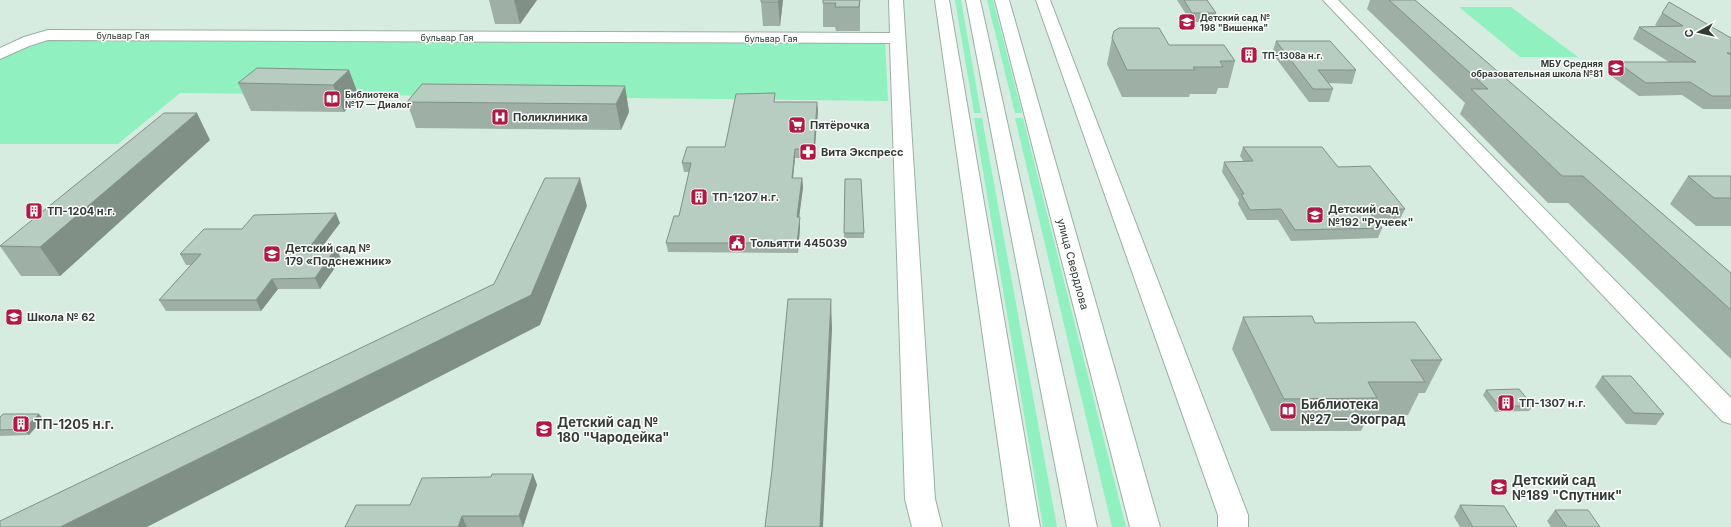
<svg xmlns="http://www.w3.org/2000/svg" width="1731" height="527" font-family="Inter,sans-serif">
<style>
.green{fill:#91f0c0}
.lines{fill:none;stroke-linecap:round;stroke-linejoin:round}
.street-casing{stroke:#9bafa4;stroke-width:2}
.secondary-casing{stroke:#9bafa4;stroke-width:2}
.street{fill:#fff;fill-rule:evenodd}
.secondary{fill:#fff;fill-rule:evenodd}
.wall{fill:#9eb0a6}
.shaded-wall{fill:#819087}
.building{fill:#b8cdc1;stroke:#819087}
.labels{text-anchor:middle;dominant-baseline:central;stroke-width:3;stroke-linejoin:round;paint-order:stroke}
.far-poi-label{font-size:9px;font-weight:bold;fill:#323b36;stroke:#fff;text-anchor:start}
.far-street-label{font-size:9px;fill:#323b36;stroke:#fff}
.poi-label{font-size:11px;font-weight:bold;fill:#323b36;stroke:#fff;text-anchor:start}
.street-label{font-size:11px;fill:#323b36;stroke:#fff}
.near-poi-label{font-size:13px;font-weight:bold;fill:#323b36;stroke:#fff;text-anchor:start}
</style>
<rect width="100%" height="100%" fill="#d7ece0"/>
<g class="green">
<polygon points="955,0 961,0 981,113 974,113"/>
<polygon points="987,0 993,0 1022,113 1015,113"/>
<polygon points="1459,7 1511,7 1578,57 1520,57"/>
<polygon points="34,38 885,40 888,101 180,93 118,144 0,144 0,59"/>
<polygon points="974,118 982,118 1057,527 1043,527"/>
<polygon points="1015,118 1023,118 1126,527 1112,527"/>
</g>
<g class="lines">
<g class="street-casing">
<g id="street">
<polygon points="889,0 903,0 935,499 942,527 912,527 905,499 890,43 48,40 29,46 0,59 0,48 24,37 48,30 890,33"/>
<polygon points="1036,0 1050,0 1248,515 1248,527 1218,527 1218,515"/>
<polygon points="1323,0 1338,0 1731,398 1731,424 1722,421"/>
</g>
</g>
<g class="secondary-casing">
<g id="secondary">
<polygon points="935,0 949,0 1040,527 1010,527"/>
<polygon points="966,0 980,0 1097,527 1067,527"/>
<polygon points="995,0 1009,0 1160,527 1130,527"/>
</g>
</g>
<use href="#street" class="street"/>
<use href="#secondary" class="secondary"/>
</g>
<g class="wall">
<polygon points="489,0 537,0 520,24 495,24"/>
<polygon points="783,0 780,26 763,26 761,2"/>
<polygon points="860,0 860,31 836,31 835,27 823,27 823,3"/>
<polygon points="1177,0 1207,0 1216,13 1214,22 1191,22"/>
<polygon points="1370,0 1415,0 1731,273 1731,359 1568,203 1548,203 1460,114 1465,103 1367,9"/>
<polygon points="1662,13 1731,38 1731,109 1703,109 1682,95 1639,96 1610,75 1617,62 1669,62 1633,39 1639,27 1657,26 1655,25"/>
<polygon points="1112,38 1169,45 1235,61 1228,88 1218,88 1216,94 1190,94 1189,97 1122,97 1107,64"/>
<polygon points="1276,41 1356,70 1352,84 1329,83 1333,89 1329,102 1309,102 1272,53"/>
<polygon points="349,70 359,97 344,112 251,111 238,83"/>
<polygon points="625,86 629,112 621,130 416,128 407,102"/>
<polygon points="776,102 818,110 814,158 795,158 793,178 802,178 803,187 799,217 800,227 798,253 668,252 666,243 679,216 689,172 684,172 682,163 725,147"/>
<polygon points="210,140 60,276 21,276 0,246"/>
<polygon points="1243,147 1338,167 1405,209 1400,219 1376,220 1382,228 1378,238 1291,241 1278,220 1247,220 1238,204 1239,200 1222,172 1224,162 1244,162 1240,156"/>
<polygon points="1688,176 1731,176 1731,226 1696,226 1670,204"/>
<polygon points="845,179 864,233 864,238 844,238"/>
<polygon points="340,223 321,248 336,248 341,259 320,289 278,289 261,311 166,311 159,300 191,265 186,265 180,254 242,229"/>
<polygon points="1243,317 1315,323 1442,360 1425,393 1419,393 1408,415 1369,415 1361,431 1271,431 1232,349"/>
<polygon points="1602,376 1664,414 1656,425 1626,424 1595,387"/>
<polygon points="1486,390 1533,406 1529,411 1495,412 1483,395"/>
<polygon points="39,414 43,419 29,435 0,436 0,417"/>
<polygon points="533,474 537,485 523,527 345,527 410,505"/>
<polygon points="1460,505 1517,527 1460,527 1454,517"/>
<polygon points="1555,510 1600,527 1551,527 1547,521"/>
</g>
<g class="shaded-wall">
<polygon points="514,0 537,0 520,24"/>
<polygon points="779,0 783,0 780,26 778,2"/>
<polygon points="349,70 359,97 344,112 333,85"/>
<polygon points="625,86 629,112 621,130 616,104"/>
<polygon points="817,102 818,110 814,158 814,149"/>
<polygon points="197,113 210,140 60,276 40,247"/>
<polygon points="795,149 795,158 792,187 792,178"/>
<polygon points="580,178 587,206 540,325 147,527 60,527 531,295"/>
<polygon points="802,178 803,187 798,226 797,217"/>
<polygon points="336,213 340,223 313,259 308,249"/>
<polygon points="800,217 800,227 798,253 797,243"/>
<polygon points="336,248 341,259 320,289 315,278"/>
<polygon points="272,279 278,289 261,311 256,300"/>
<polygon points="831,299 832,329 823,527 820,527"/>
<polygon points="39,414 43,419 29,435 24,429"/>
<polygon points="533,474 537,485 523,527 519,516"/>
<polygon points="462,516 467,527 458,527"/>
</g>
<g class="building">
<polygon points="761,0 779,0 778,2 761,2"/>
<polygon points="823,0 860,0 859,7 835,7 836,3 823,3"/>
<polygon points="1184,0 1207,0 1216,13 1192,13"/>
<polygon points="1389,0 1415,0 1731,273 1731,310 1583,176 1562,176 1471,89 1488,89"/>
<polygon points="1669,2 1731,38 1731,53 1727,53 1731,55 1731,96 1712,96 1690,82 1646,83 1617,62 1696,62 1639,27 1683,26 1662,13"/>
<polygon points="1119,28 1159,28 1169,45 1224,45 1235,61 1220,61 1223,67 1193,67 1195,70 1127,70 1112,38 1114,31"/>
<polygon points="1276,41 1330,41 1356,70 1318,70 1333,89 1313,89"/>
<polygon points="257,68 349,70 333,85 238,83"/>
<polygon points="422,84 625,86 616,104 407,102"/>
<polygon points="775,93 774,102 817,102 814,149 795,149 792,178 802,178 797,217 800,217 797,243 666,243 674,216 679,216 691,163 682,163 687,147 725,147 736,94"/>
<polygon points="164,113 197,113 40,247 0,246"/>
<polygon points="1243,147 1322,147 1338,167 1370,166 1405,209 1368,210 1382,228 1295,230 1281,209 1250,210 1241,194 1244,194 1224,162 1253,161"/>
<polygon points="1688,176 1731,176 1731,198 1714,198"/>
<polygon points="545,178 580,178 531,295 60,527 0,527 0,521 494,284"/>
<polygon points="845,179 861,179 864,233 844,233"/>
<polygon points="336,213 308,249 336,248 315,278 272,279 256,300 159,300 201,254 180,254 204,229 242,229 254,215"/>
<polygon points="788,299 831,299 820,527 765,527 772,470"/>
<polygon points="1312,316 1315,323 1415,322 1442,360 1411,360 1425,382 1368,382 1377,398 1284,399 1243,317"/>
<polygon points="1602,376 1631,376 1664,414 1634,413"/>
<polygon points="1519,389 1533,406 1499,406 1486,390"/>
<polygon points="3,414 39,414 24,429 0,430 0,417"/>
<polygon points="492,474 533,474 519,516 462,516 458,527 345,527 356,505 410,505 422,478 491,477"/>
<polygon points="1460,505 1504,506 1517,527 1473,527"/>
<polygon points="1555,510 1588,510 1600,527 1567,527"/>
</g>
<defs>
<g id="school-square" transform="scale(0.9)"><rect x="-9" y="-9" width="18" height="18" rx="4" fill="#ad1a46" stroke="#fff"/><path d="M0-5L7-2L0 1L-7-2ZM-4 1L0 2.5L4 1V4Q0 6-4 4Z" fill="#fff"/></g>
<g id="building-square" transform="scale(0.9)"><rect x="-9" y="-9" width="18" height="18" rx="4" fill="#ad1a46" stroke="#fff"/><path d="M-4-6H4V6H1V3H-1V6H-4ZM-2.5-4.3h1.7v1.8h-1.7ZM.8-4.3h1.7v1.8H.8ZM-2.5-1h1.7V.8h-1.7ZM.8-1h1.7V.8H.8Z" fill="#fff"/></g>
<g id="library-square" transform="scale(0.9)"><rect x="-9" y="-9" width="18" height="18" rx="4" fill="#ad1a46" stroke="#fff"/><path d="M-6-4Q-3-5.5-.7-3.5V5Q-3 3-6 4ZM6-4Q3-5.5 .7-3.5V5Q3 3 6 4Z" fill="#fff"/></g>
<g id="hospital-square" transform="scale(0.9)"><rect x="-9" y="-9" width="18" height="18" rx="4" fill="#ad1a46" stroke="#fff"/><path d="M-5-5h3v3.5h4V-5h3V5h-3V1.5h-4V5h-3Z" fill="#fff"/></g>
<g id="supermarket-square" transform="scale(0.9)"><rect x="-9" y="-9" width="18" height="18" rx="4" fill="#ad1a46" stroke="#fff"/><path d="M-6-5.5h2.5l.6 2H6L4.5 2H-2.5L-4.4-4H-6ZM-1.5 3.2a1.3 1.3 0 1 0 .1 0ZM3 3.2a1.3 1.3 0 1 0 .1 0Z" fill="#fff"/></g>
<g id="pharmacy-square" transform="scale(0.9)"><rect x="-9" y="-9" width="18" height="18" rx="4" fill="#ad1a46" stroke="#fff"/><path d="M-2-6h4v4h4v4h-4v4h-4v-4h-4v-4h4Z" fill="#fff"/></g>
<g id="civic-square" transform="scale(0.9)"><rect x="-9" y="-9" width="18" height="18" rx="4" fill="#ad1a46" stroke="#fff"/><path d="M-.6-6.5H3V-4.5H.6V-3L4-1V1h2V6H-6V1h2V-1L-.6-3ZM-1.2 2.5V6h2.4V2.5Z" fill="#fff"/></g>
</defs>
<g fill-rule="evenodd">
<use href="#school-square" x="1187" y="22"/>
<use href="#building-square" x="1249" y="55"/>
<use href="#school-square" x="1616" y="68"/>
<use href="#library-square" x="332" y="99"/>
<use href="#hospital-square" x="500" y="117"/>
<use href="#supermarket-square" x="797" y="125"/>
<use href="#pharmacy-square" x="808" y="152"/>
<use href="#building-square" x="699" y="197"/>
<use href="#building-square" x="34" y="211"/>
<use href="#school-square" x="1315" y="215"/>
<use href="#civic-square" x="737" y="243"/>
<use href="#school-square" x="272" y="254"/>
<use href="#school-square" x="14" y="317"/>
<use href="#building-square" x="1506" y="403"/>
<use href="#library-square" x="1288" y="411"/>
<use href="#building-square" x="21" y="424"/>
<use href="#school-square" x="544" y="429"/>
<use href="#school-square" x="1499" y="487"/>
</g>
<g class="labels">
<g class="far-poi-label">
<text x="1200" y="17">Детский сад №<tspan x="1200" dy="10">198 "Вишенка"</tspan></text>
<text x="1262" y="55">ТП-1308а н.г.</text>
<text x="1603" y="63" text-anchor="end">МБУ Средняя<tspan x="1603" dy="10">образовательная школа №81</tspan></text>
<text x="345" y="94">Библиотека<tspan x="345" dy="10">№17 — Диалог</tspan></text>
</g>
<g class="far-street-label">
<text x="123" y="35">бульвар Гая</text>
<text x="447" y="37">бульвар Гая</text>
<text x="771" y="38">бульвар Гая</text>
</g>
<g class="poi-label">
<text x="513" y="117">Поликлиника</text>
<text x="810" y="125">Пятёрочка</text>
<text x="821" y="152">Вита Экспресс</text>
<text x="712" y="197">ТП-1207 н.г.</text>
<text x="1328" y="209">Детский сад<tspan x="1328" dy="13">№192 "Ручеек"</tspan></text>
<text x="47" y="211">ТП-1204 н.г.</text>
<text x="750" y="243">Тольятти 445039</text>
<text x="285" y="248">Детский сад №<tspan x="285" dy="13">179 «Подснежник»</tspan></text>
<text x="27" y="317">Школа № 62</text>
<text x="1519" y="403">ТП-1307 н.г.</text>
</g>
<g class="street-label">
<text transform="translate(1073 264) rotate(75)">улица Свердлова</text>
</g>
<g class="near-poi-label">
<text x="1301" y="404">Библиотека<tspan x="1301" dy="15">№27 — Экоград</tspan></text>
<text x="557" y="422">Детский сад №<tspan x="557" dy="15">180 "Чародейка"</tspan></text>
<text x="34" y="424">ТП-1205 н.г.</text>
<text x="1512" y="480">Детский сад<tspan x="1512" dy="15">№189 "Спутник"</tspan></text>
</g>
</g>
<g transform="translate(1699 32) rotate(262)" stroke="#ffffff" stroke-width="3" paint-order="stroke">
<path d="M0-3L7 15L0 10L-7 15Z" fill="#323b36"/>
<text y="-6" font-size="11" font-weight="bold" text-anchor="middle" fill="#323b36">С</text>
</g>
</svg>
